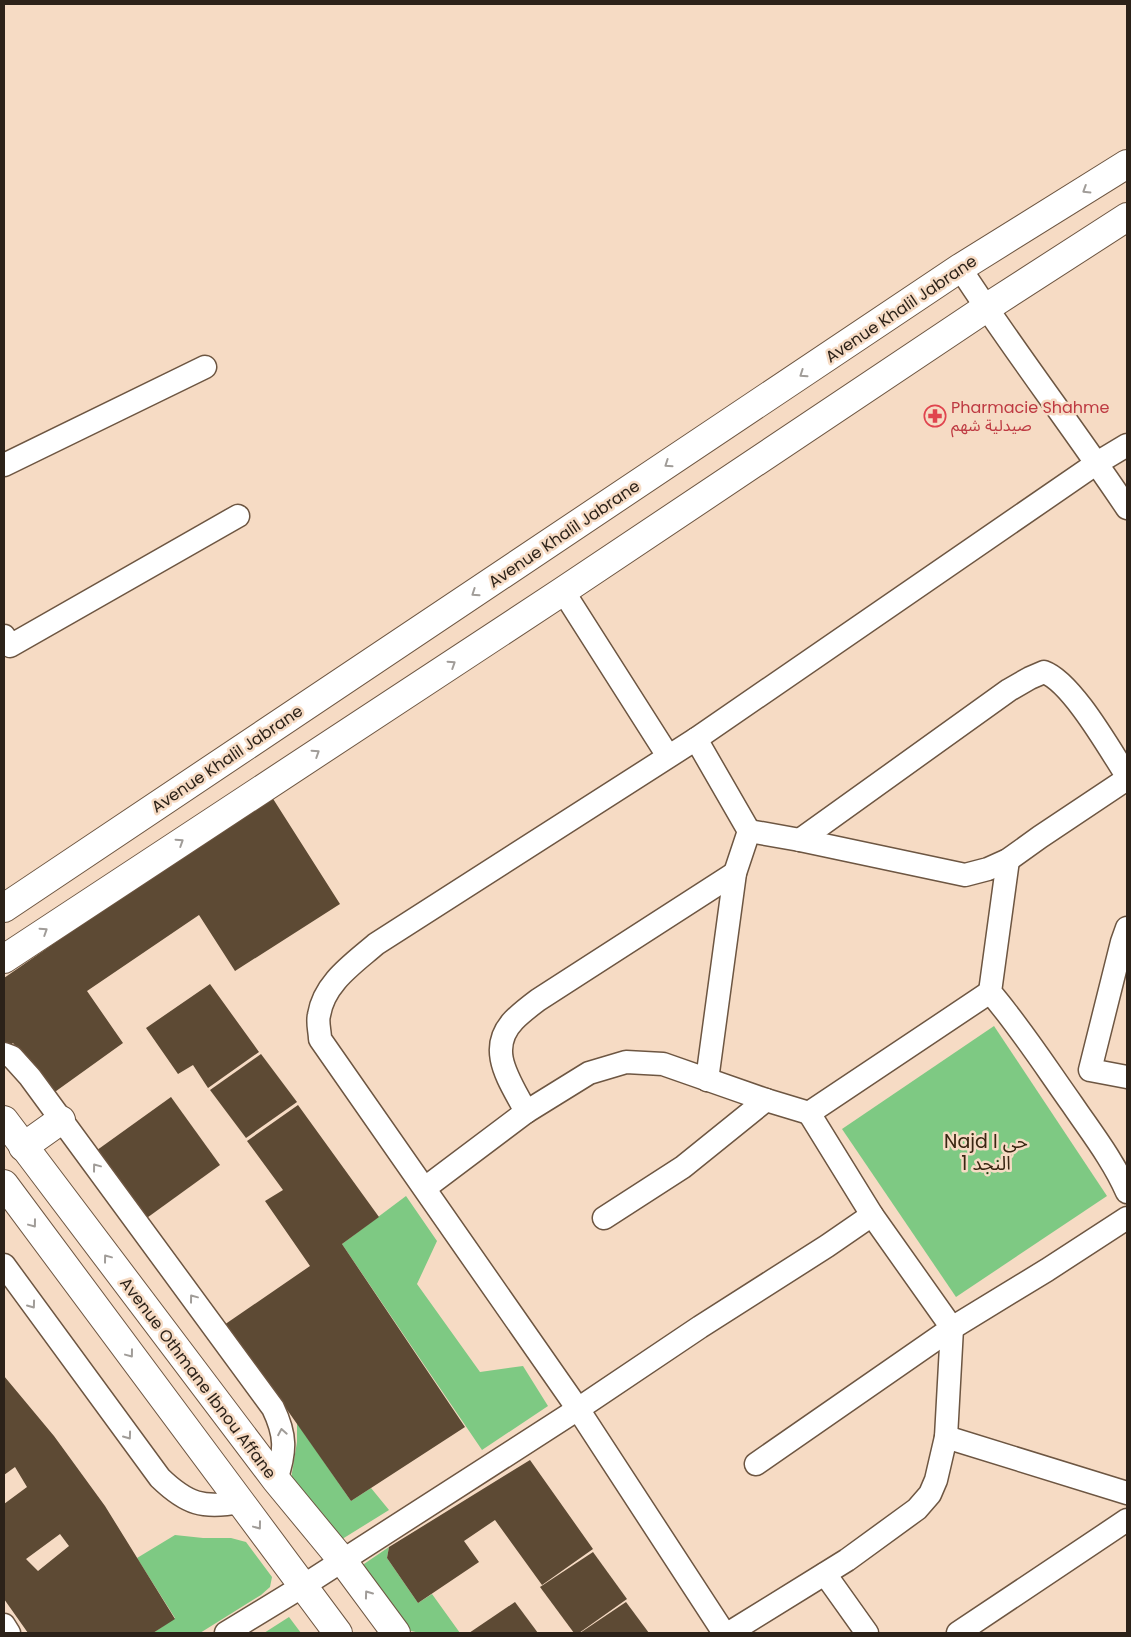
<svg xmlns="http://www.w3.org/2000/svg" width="1131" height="1637" font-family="Poppins,'Noto Sans Arabic',sans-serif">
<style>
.green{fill:#7ec983}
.building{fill:#5d4a34;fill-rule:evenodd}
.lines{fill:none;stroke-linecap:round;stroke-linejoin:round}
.street-casing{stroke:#6d5642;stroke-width:25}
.secondary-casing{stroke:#6d5642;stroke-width:30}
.primary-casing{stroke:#6d5642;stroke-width:30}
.street{stroke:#fff;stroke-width:22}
.secondary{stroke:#fff;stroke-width:28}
.primary{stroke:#fff;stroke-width:28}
.oneway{stroke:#a09c98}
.labels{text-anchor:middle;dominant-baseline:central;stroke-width:5;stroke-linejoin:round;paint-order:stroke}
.street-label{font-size:16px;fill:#2c2219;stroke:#f6dbc4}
.health-label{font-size:16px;fill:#be3a42;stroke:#f6dbc4;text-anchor:start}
.quarter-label{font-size:19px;fill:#392612;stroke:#f6dbc4}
</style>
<rect width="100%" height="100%" fill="#f6dbc4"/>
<g class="green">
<polygon points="994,1026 1107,1196 956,1297 842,1129"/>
<polygon points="406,1196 437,1241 417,1284 480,1372 523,1366 548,1406 482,1450 342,1244"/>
<polygon points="297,1423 351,1501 371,1488 389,1510 339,1541 291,1479 297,1442"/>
<polygon points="175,1535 203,1538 231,1538 246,1542 272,1577 270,1587 261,1595 200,1633 153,1633 175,1618 137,1558"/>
<polygon points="389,1547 387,1558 418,1603 432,1594 460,1633 420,1633 407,1630 361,1566"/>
<polygon points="289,1617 301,1633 264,1633"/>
</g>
<g class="building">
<polygon points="270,794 340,904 235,971 199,915 87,991 123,1043 52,1094 13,1043 6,1048 4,1044 4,978"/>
<polygon points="210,984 259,1052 208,1088 193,1065 178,1074 146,1028"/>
<polygon points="261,1054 297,1102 246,1138 210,1090"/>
<polygon points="171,1097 220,1165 144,1220 93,1153"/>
<polygon points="298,1105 379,1217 342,1244 465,1427 351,1501 276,1394 224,1325 310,1266 265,1201 283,1190 247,1141"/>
<path d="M4,1376L54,1436L105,1506L175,1619L153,1633H28L4,1599V1504L27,1487L15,1467L4,1475ZM60,1534L69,1546L38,1571L26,1559Z"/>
<polygon points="530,1460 593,1549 542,1585 495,1520 464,1541 479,1562 418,1603 387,1558 389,1547"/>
<polygon points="593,1552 627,1599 579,1633 574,1633 540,1587"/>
<polygon points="515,1602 538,1633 469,1633"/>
<polygon points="626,1602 649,1633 580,1633"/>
</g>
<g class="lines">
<g class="street-casing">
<g id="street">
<path d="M960,268C1013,350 1073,427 1127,508"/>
<polyline points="4,465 205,367"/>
<polyline points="563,591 668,756"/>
<polyline points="4,636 10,646 238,516"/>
<polyline points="696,739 749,831 735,873 707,1080"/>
<polyline points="749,831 800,840 965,875 988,869 1008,860 1040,837 1127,779"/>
<path d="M800,840L1009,690L1030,678L1044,672C1072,682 1110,750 1127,776"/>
<path d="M1008,860L990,992C1020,1027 1045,1066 1072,1104C1091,1132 1113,1160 1127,1192"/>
<polyline points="1127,928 1122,942 1090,1070 1127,1077"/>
<path d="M4,1054L12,1057L30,1077L273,1408C286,1435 286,1451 276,1480"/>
<path d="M526,1112C511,1082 485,1050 514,1020C521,1013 530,1006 538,1000L735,873"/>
<polyline points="425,1188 526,1112 589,1073 626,1062 663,1064 766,1100 809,1113"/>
<polyline points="604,1218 683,1167 766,1100"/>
<path d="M4,1265L160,1478C187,1504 203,1509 240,1502"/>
<polyline points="946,1437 1127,1493"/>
<polyline points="756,1464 952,1328 1047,1270 1127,1218"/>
<polyline points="825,1574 867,1633"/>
<polyline points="4,1625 9,1633"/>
<polyline points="226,1633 303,1586 578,1409 700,1327 827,1246 872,1215"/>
<path d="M724,1633L578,1409L320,1039C320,1032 317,1022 319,1015C324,983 353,964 376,944L696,739L1097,463L1127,445"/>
<polyline points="729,1633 847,1560 917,1509 930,1494 936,1480 946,1437 952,1328 872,1215 809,1113 990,992"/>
<polyline points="958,1633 1127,1520"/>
</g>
</g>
<g class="secondary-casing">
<g id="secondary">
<polyline points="4,1120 276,1480 342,1560 396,1633"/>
<polyline points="23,1147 61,1120"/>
<polyline points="4,1184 338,1633"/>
</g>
</g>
<g class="primary-casing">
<g id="primary">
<polyline points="4,908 960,268 1127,164"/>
<polyline points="4,959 563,591 986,308 1127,217"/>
</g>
</g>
<use href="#street" class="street"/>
<use href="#secondary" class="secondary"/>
<use href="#primary" class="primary"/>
</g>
<defs><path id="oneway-chevron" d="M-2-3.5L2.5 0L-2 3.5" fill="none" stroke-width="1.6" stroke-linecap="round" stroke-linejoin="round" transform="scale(1.25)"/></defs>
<g class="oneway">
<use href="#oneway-chevron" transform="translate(1086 190) rotate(148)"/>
<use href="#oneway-chevron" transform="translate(803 374) rotate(146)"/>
<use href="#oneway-chevron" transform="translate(668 464) rotate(146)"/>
<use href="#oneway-chevron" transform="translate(475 593) rotate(146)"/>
<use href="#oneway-chevron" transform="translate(452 664) rotate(-33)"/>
<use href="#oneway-chevron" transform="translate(316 753) rotate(-33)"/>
<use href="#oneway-chevron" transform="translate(180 842) rotate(-33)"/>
<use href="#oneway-chevron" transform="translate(44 931) rotate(-33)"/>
<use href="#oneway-chevron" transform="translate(96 1167) rotate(-127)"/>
<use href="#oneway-chevron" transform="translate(33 1224) rotate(53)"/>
<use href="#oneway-chevron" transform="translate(107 1258) rotate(-127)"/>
<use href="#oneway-chevron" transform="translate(193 1298) rotate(-127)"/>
<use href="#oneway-chevron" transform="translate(32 1305) rotate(54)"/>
<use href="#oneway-chevron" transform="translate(130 1354) rotate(53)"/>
<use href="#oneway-chevron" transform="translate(282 1432) rotate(-100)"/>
<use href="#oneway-chevron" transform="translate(128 1436) rotate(54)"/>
<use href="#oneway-chevron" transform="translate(258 1526) rotate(53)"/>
<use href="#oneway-chevron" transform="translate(368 1594) rotate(-126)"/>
</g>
<defs>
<g id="pharmacy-ring" transform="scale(1.125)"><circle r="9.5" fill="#f6dbc4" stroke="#e0444e" stroke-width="1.5"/><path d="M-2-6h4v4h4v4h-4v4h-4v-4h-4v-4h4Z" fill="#e0444e"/></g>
</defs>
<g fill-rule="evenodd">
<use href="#pharmacy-ring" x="935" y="416"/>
</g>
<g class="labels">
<g class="street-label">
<text transform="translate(901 309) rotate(-34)">Avenue Khalil Jabrane</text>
<text transform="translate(564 534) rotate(-34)">Avenue Khalil Jabrane</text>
<text transform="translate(227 759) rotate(-34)">Avenue Khalil Jabrane</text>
<text transform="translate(198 1378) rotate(53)">Avenue Othmane Ibnou Affane</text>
</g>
<g class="health-label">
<text x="951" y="407">Pharmacie Shahme<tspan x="951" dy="18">صيدلية شهم</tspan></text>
</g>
<g class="quarter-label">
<text x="986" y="1141">Najd I حي<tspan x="986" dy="22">النجد 1</tspan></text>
</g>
</g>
<rect width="1131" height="1637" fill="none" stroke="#2c2219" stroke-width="10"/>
</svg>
